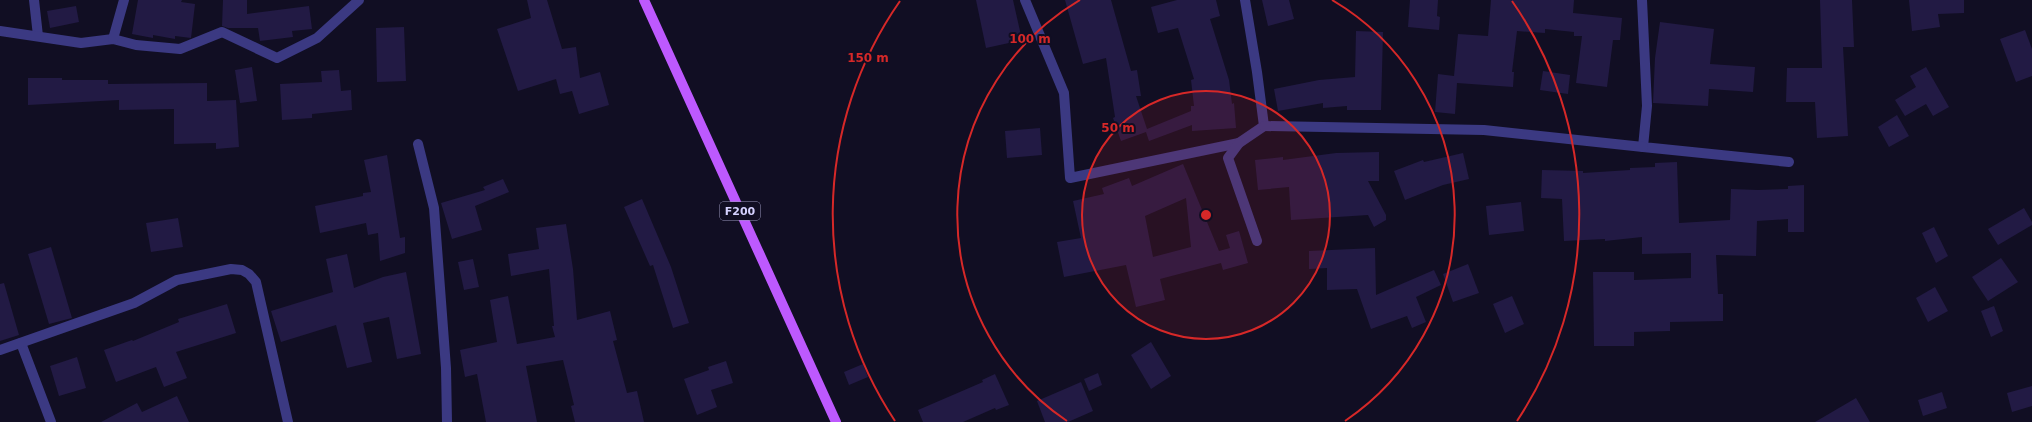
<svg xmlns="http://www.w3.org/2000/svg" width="2032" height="422" font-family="'DejaVu Sans',sans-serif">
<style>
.building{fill:#221a44;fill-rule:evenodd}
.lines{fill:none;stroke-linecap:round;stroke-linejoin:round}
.minor{stroke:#3b3982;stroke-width:10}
.major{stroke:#bd59fe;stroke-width:10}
.ring{fill:none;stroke:#d62828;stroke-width:2}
.labels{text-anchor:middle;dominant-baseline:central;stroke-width:4;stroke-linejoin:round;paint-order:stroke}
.shield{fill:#110e23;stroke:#9a96bd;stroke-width:1}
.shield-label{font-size:11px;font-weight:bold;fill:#d5d1ff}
.centre{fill:#d62828;stroke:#110e23;stroke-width:2}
.ring-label{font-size:12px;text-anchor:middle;font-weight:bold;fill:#d62828;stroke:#110e23;stroke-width:4;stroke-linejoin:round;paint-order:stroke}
</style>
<rect width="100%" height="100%" fill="#110e23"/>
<g class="building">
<polygon points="138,0 182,0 181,2 195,4 191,38 175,36 175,39 153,35 153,38 132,34"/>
<polygon points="223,0 247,0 247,14 309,6 312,29 292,31 293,37 260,41 258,28 228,28 222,26"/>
<polygon points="527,0 547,0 562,49 576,47 580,78 600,72 609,105 579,114 572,91 560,94 556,79 518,91 497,29 531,18"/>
<polygon points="976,0 1013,0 1022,40 986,48"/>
<polygon points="1065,0 1111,0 1131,71 1137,70 1141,96 1136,96 1147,129 1191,111 1191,106 1194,106 1191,80 1194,79 1178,28 1158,33 1151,7 1177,0 1216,0 1220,16 1210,19 1229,80 1232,104 1234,103 1236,128 1192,131 1192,125 1149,141 1146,132 1121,141 1113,118 1115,117 1106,58 1083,64"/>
<polygon points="1262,0 1289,0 1294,19 1268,26"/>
<polygon points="1410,0 1438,0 1437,16 1440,17 1439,30 1408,27"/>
<polygon points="1491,0 1574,0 1573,13 1622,18 1620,40 1613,40 1607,87 1576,83 1582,36 1574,36 1574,32 1545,29 1545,33 1517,31 1512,72 1514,72 1513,87 1457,83 1455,114 1435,112 1438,74 1454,76 1458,34 1488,36"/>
<polygon points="1820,0 1852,0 1854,47 1843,47 1848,136 1817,138 1815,102 1786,102 1787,68 1822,68"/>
<polygon points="1909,0 1964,0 1964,13 1938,14 1940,27 1912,31"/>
<polygon points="76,6 79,22 50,28 47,11"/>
<polygon points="1660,22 1714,29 1710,64 1755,67 1753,92 1709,89 1708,106 1653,103 1655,58"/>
<polygon points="404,27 406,81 377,82 376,28"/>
<polygon points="2025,30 2032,49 2032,76 2016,82 2000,39"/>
<polygon points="1356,31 1383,32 1381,110 1347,110 1347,106 1323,108 1323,103 1278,111 1274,89 1319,80 1355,77"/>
<polygon points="252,67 257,101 240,103 235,70"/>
<polygon points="1926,67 1949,107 1933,116 1926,104 1905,116 1895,100 1916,87 1910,76"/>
<polygon points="339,70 341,91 351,90 352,110 312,114 312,118 282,120 280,84 322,82 321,71"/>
<polygon points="1543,71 1570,75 1568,94 1540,90"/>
<polygon points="28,78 62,78 62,80 108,80 108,84 207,83 207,101 236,100 239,147 216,149 216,143 174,144 174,109 119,110 119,100 28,105"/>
<polygon points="1897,115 1909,136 1889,147 1878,127"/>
<polygon points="1040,128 1042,155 1007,158 1005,131"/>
<polygon points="1379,152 1379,181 1368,181 1386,215 1386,220 1374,227 1368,215 1291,220 1289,187 1258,190 1255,160 1283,157 1283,160 1336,153"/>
<polygon points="1463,153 1469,179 1443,185 1405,200 1394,171 1423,160 1424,162"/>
<polygon points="387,155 400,238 405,237 405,253 380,261 378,233 368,235 366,223 320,233 315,206 363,196 363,193 371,192 364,160"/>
<polygon points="1677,162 1679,223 1730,220 1731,189 1758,190 1788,189 1788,186 1804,185 1804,232 1788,232 1788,219 1757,221 1756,256 1716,255 1718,294 1723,294 1723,321 1670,322 1670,331 1634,332 1634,346 1594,346 1593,272 1634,272 1634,280 1691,278 1691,253 1642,254 1642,237 1605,241 1605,239 1564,241 1562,199 1541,198 1542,170 1583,171 1583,173 1630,170 1630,168 1655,167 1655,163"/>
<path d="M1183,164L1219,251L1230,248L1226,235L1239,231L1248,263L1223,270L1221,263L1160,279L1165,300L1136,307L1126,265L1064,277L1057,242L1081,238L1073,201L1104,194L1102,188L1129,178L1132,186ZM1186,198L1191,247L1153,257L1145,216Z"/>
<polygon points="503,179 509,192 475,206 482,230 452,239 441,203 485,190 483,187"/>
<polygon points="642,199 671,267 689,323 673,328 653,265 650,266 624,207"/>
<polygon points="1521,202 1524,231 1489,235 1486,206"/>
<polygon points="2024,208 2032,222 2032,225 1998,245 1988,229"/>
<polygon points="178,218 183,247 151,252 146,223"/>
<polygon points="566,224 573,269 577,320 610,311 617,340 613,341 627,393 637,391 644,422 575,422 571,406 574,405 563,360 526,366 537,422 486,422 477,374 465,377 460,350 497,342 490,300 508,296 517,344 555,337 552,326 554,326 549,269 511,276 508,254 539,249 536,228"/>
<polygon points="1934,227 1948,256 1936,263 1922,233"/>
<polygon points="51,247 72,318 49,324 28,254"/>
<polygon points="1375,248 1376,295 1434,270 1441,285 1416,297 1426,322 1412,328 1407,316 1371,329 1357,289 1327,290 1327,268 1309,269 1309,251"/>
<polygon points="347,254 354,288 383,277 406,272 421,354 397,359 389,317 363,323 372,362 347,368 336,325 281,342 271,311 333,292 326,259"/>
<polygon points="2001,258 2018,282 1988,301 1972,277"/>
<polygon points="473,259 479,287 464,290 458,262"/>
<polygon points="1468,264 1479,293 1453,302 1443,274"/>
<polygon points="4,283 19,335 0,341 0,284"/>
<polygon points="1935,287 1948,311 1928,322 1916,298"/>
<polygon points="1512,296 1524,324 1505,333 1493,304"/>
<polygon points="227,304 236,333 176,352 187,378 164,387 156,367 116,382 104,350 132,340 133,341 179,322 178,319"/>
<polygon points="1994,306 2003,331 1991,337 1981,311"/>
<polygon points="1151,342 1171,376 1151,389 1131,355"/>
<polygon points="77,357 86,388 59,396 50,366"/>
<polygon points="726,361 733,383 711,390 717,407 697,415 684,379 709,370 708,367"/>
<polygon points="863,364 868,377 849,385 844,372"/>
<polygon points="1098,373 1102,385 1089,391 1084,379"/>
<polygon points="995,374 1009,405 996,410 995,408 963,422 923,422 918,410 983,382 982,380"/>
<polygon points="1081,382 1093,411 1068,422 1045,422 1037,401"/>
<polygon points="2032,386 2032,406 2012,412 2007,393"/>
<polygon points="1942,392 1947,408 1923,416 1918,400"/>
<polygon points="177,396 189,422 101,422 137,403 142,412"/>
<polygon points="1856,398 1870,422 1815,422"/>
</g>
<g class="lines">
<g class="minor">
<polyline points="34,0 38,36"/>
<polyline points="1025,0 1064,93 1070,178 1239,143"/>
<polyline points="1245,0 1257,72 1264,126 1239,143 1228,158 1257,241"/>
<polyline points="1642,0 1647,106 1643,147 1789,162"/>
<polyline points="0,31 81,43 113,39 136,45 180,49 222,32 277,58 317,38 359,0"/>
<polyline points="113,39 124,0"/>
<polyline points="1264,126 1484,130 1643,147"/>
<polyline points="418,144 434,208 446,368 447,422"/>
<polyline points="21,343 51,422"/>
<polyline points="0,350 134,303 177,280 231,269 242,270 249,274 256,282 288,422"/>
</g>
<polyline class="major" points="644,0 836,422"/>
</g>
<circle cx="1206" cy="215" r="124" fill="#d62828" fill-opacity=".12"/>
<g class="ring">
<circle cx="1206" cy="215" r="124"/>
<path d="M1067 421A249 249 0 0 1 1080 0M1332 0A249 249 0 0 1 1345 421"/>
<path d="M895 421A373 373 0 0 1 900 1M1512 1A373 373 0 0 1 1517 421"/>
</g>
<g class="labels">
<rect class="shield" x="720" y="202" width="40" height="18" rx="3"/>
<g class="shield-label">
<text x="740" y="211">F200</text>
</g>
</g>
<circle cx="1206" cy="215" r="6" class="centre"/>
<g class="ring-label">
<text x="1030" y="43">100 m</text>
<text x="868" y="62">150 m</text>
<text x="1118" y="132">50 m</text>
</g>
</svg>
